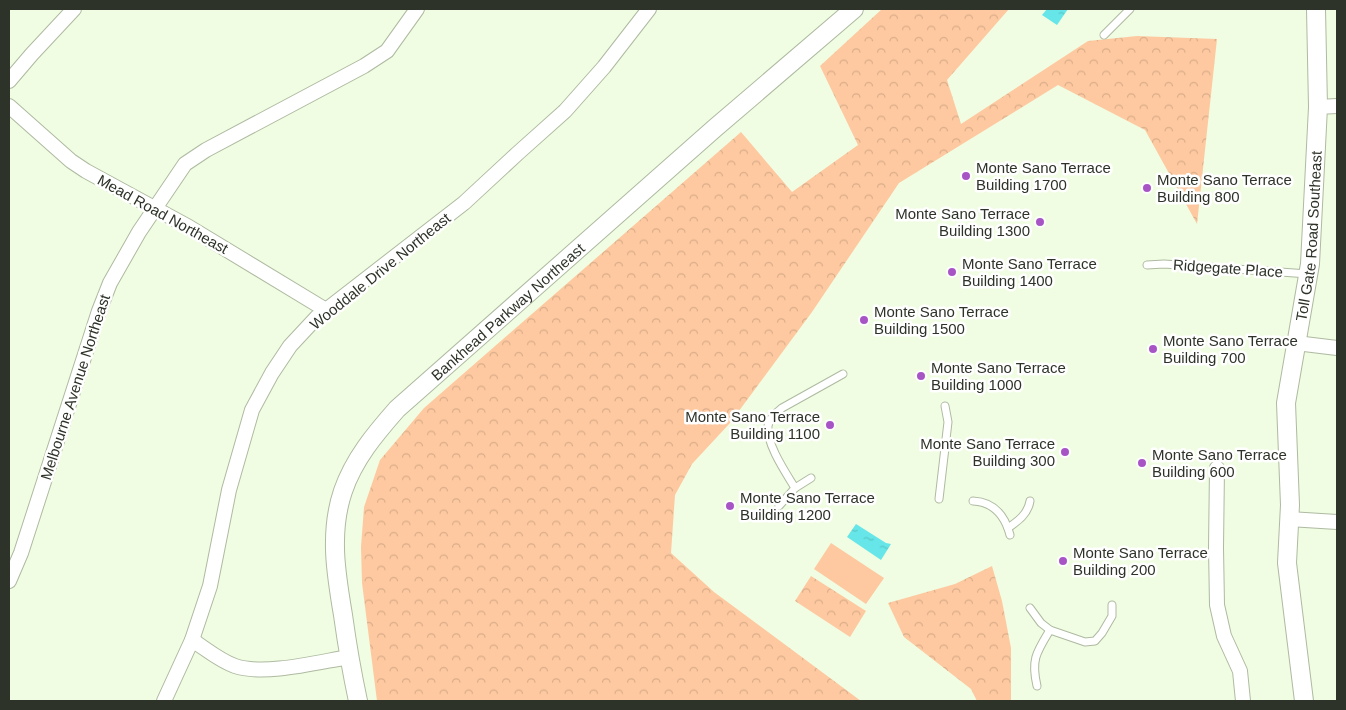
<svg xmlns="http://www.w3.org/2000/svg" width="1346" height="710" font-family="Arial,sans-serif">
<style>
.forest{fill:url(#forest-crowns)}
.pitch{fill:#fec9a0}
.water{fill:url(#water-ripples)}
.lines{fill:none;stroke-linecap:round;stroke-linejoin:round}
.service-casing{stroke:#aebaa1;stroke-width:9}
.minor-casing{stroke:#aebaa1;stroke-width:16}
.tertiary-casing{stroke:#aebaa1;stroke-width:20}
.service{stroke:#fff;stroke-width:7}
.minor{stroke:#fff;stroke-width:14}
.tertiary{stroke:#fff;stroke-width:18}
.poi-dot{fill:#a755c5;stroke:#fff;stroke-width:2}
.labels{text-anchor:middle;dominant-baseline:central;stroke-width:5;stroke-linejoin:round;paint-order:stroke}
.poi-label{font-size:15px;fill:#2e3329;stroke:#fff;text-anchor:start}
.street-label{font-size:15px;fill:#2e3329;stroke:#fff}
</style>
<defs>
<pattern id="forest-crowns" width="20" height="18" patternUnits="userSpaceOnUse" patternTransform="scale(1.25)"><rect width="20" height="18" fill="#fec9a0"/><path d="M2 6a3 3 0 1 1 6 0M12 15a3 3 0 1 1 6 0" fill="none" stroke="#daad8a"/></pattern>
<pattern id="water-ripples" width="26" height="14" patternUnits="userSpaceOnUse" patternTransform="scale(1.25)"><rect width="26" height="14" fill="#66e6e8"/><path d="M2 4q2-2 4 0t4 0M15 11q2-2 4 0t4 0" fill="none" stroke="#59c6c7"/></pattern>
</defs>
<rect width="100%" height="100%" fill="#f0fde2"/>
<g class="forest">
<polygon points="882,9 1009,9 947,80 961,124 1088,41 1137,36 1217,39 1197,224 1145,130 1058,85 899,183 812,312 730,423 692,464 675,495 671,553 714,592 861,701 377,701 362,583 361,547 364,507 380,460 424,408 741,132 792,192 858,145 820,66"/>
<polygon points="992,566 1002,601 1011,648 1011,701 977,701 971,689 904,637 888,603 955,584"/>
<polygon points="811,576 866,611 850,637 795,601"/>
</g>
<polygon class="pitch" points="831,543 884,578 866,604 814,569"/>
<g class="water">
<polygon points="1047,9 1068,9 1057,25 1042,15"/>
<polygon points="856,524 886,543 891,544 881,560 847,537"/>
</g>
<g class="lines">
<g class="service-casing">
<g id="service">
<polyline points="1104,35 1130,9"/>
<polyline points="1147,265 1164,264 1308,274"/>
<path d="M795,488C786,473 766,444 768,426C769,418 776,413 782,408L843,374"/>
<polyline points="939,499 948,422 945,406"/>
<path d="M973,501C994,502 1005,516 1010,535"/>
<polyline points="779,506 795,488 811,478"/>
<path d="M1008,528C1018,521 1028,514 1030,501"/>
<polyline points="1030,608 1041,623 1050,630 1085,642 1095,641 1102,633 1112,616 1112,605"/>
<path d="M1037,686C1031,660 1036,653 1050,630"/>
</g>
</g>
<g class="minor-casing">
<g id="minor">
<polyline points="9,81 32,54 74,9"/>
<polyline points="9,106 71,161 86,171 189,227 326,310"/>
<polyline points="1318,107 1337,106"/>
<polyline points="1296,343 1337,348"/>
<polyline points="1217,468 1216,548 1217,605 1224,636 1240,671 1243,701"/>
<polyline points="1289,519 1337,522"/>
<polyline points="9,581 21,553 99,311 110,283 139,232 185,164 206,150 364,66 387,51 417,9"/>
<path d="M192,640C206,649 220,661 235,666C265,676 318,662 349,657"/>
<polyline points="164,701 192,640 210,586 229,490 252,410 272,373 290,346 317,317 464,203 518,153 565,111 604,67 649,9"/>
</g>
</g>
<g class="tertiary-casing">
<g id="tertiary">
<path id="s1" d="M358,701C352,673 347,644 343,615C336,574 329,532 343,491C354,459 375,434 397,409L715,128L854,9"/>
<path id="s2" d="M1304,701L1287,563L1290,505L1286,403L1310,264L1318,107L1316,9"/>
</g>
</g>
<use href="#service" class="service"/>
<use href="#minor" class="minor"/>
<use href="#tertiary" class="tertiary"/>
</g>
<g class="poi-dot">
<circle cx="966" cy="176" r="5"/>
<circle cx="1147" cy="188" r="5"/>
<circle cx="1040" cy="222" r="5"/>
<circle cx="952" cy="272" r="5"/>
<circle cx="864" cy="320" r="5"/>
<circle cx="1153" cy="349" r="5"/>
<circle cx="921" cy="376" r="5"/>
<circle cx="830" cy="425" r="5"/>
<circle cx="1065" cy="452" r="5"/>
<circle cx="1142" cy="463" r="5"/>
<circle cx="730" cy="506" r="5"/>
<circle cx="1063" cy="561" r="5"/>
</g>
<g class="labels">
<g class="poi-label">
<text x="976" y="167">Monte Sano Terrace<tspan x="976" dy="17">Building 1700</tspan></text>
<text x="1157" y="179">Monte Sano Terrace<tspan x="1157" dy="17">Building 800</tspan></text>
<text x="1030" y="213" text-anchor="end">Monte Sano Terrace<tspan x="1030" dy="17">Building 1300</tspan></text>
<text x="962" y="263">Monte Sano Terrace<tspan x="962" dy="17">Building 1400</tspan></text>
<text x="874" y="311">Monte Sano Terrace<tspan x="874" dy="17">Building 1500</tspan></text>
<text x="1163" y="340">Monte Sano Terrace<tspan x="1163" dy="17">Building 700</tspan></text>
<text x="931" y="367">Monte Sano Terrace<tspan x="931" dy="17">Building 1000</tspan></text>
<text x="820" y="416" text-anchor="end">Monte Sano Terrace<tspan x="820" dy="17">Building 1100</tspan></text>
<text x="1055" y="443" text-anchor="end">Monte Sano Terrace<tspan x="1055" dy="17">Building 300</tspan></text>
<text x="1152" y="454">Monte Sano Terrace<tspan x="1152" dy="17">Building 600</tspan></text>
<text x="740" y="497">Monte Sano Terrace<tspan x="740" dy="17">Building 1200</tspan></text>
<text x="1073" y="552">Monte Sano Terrace<tspan x="1073" dy="17">Building 200</tspan></text>
</g>
<g class="street-label">
<text transform="translate(163 214) rotate(29)">Mead Road Northeast</text>
<text stroke="none"><textPath href="#s2" startOffset="468">Toll Gate Road Southeast</textPath></text>
<text transform="translate(1228 268) rotate(4)">Ridgegate Place</text>
<text transform="translate(380 271) rotate(-39)">Wooddale Drive Northeast</text>
<text stroke="none"><textPath href="#s1" startOffset="459">Bankhead Parkway Northeast</textPath></text>
<text transform="translate(75 387) rotate(-72)">Melbourne Avenue Northeast</text>
</g>
</g>
<rect width="1346" height="710" fill="none" stroke="#2e3329" stroke-width="20"/>
</svg>
